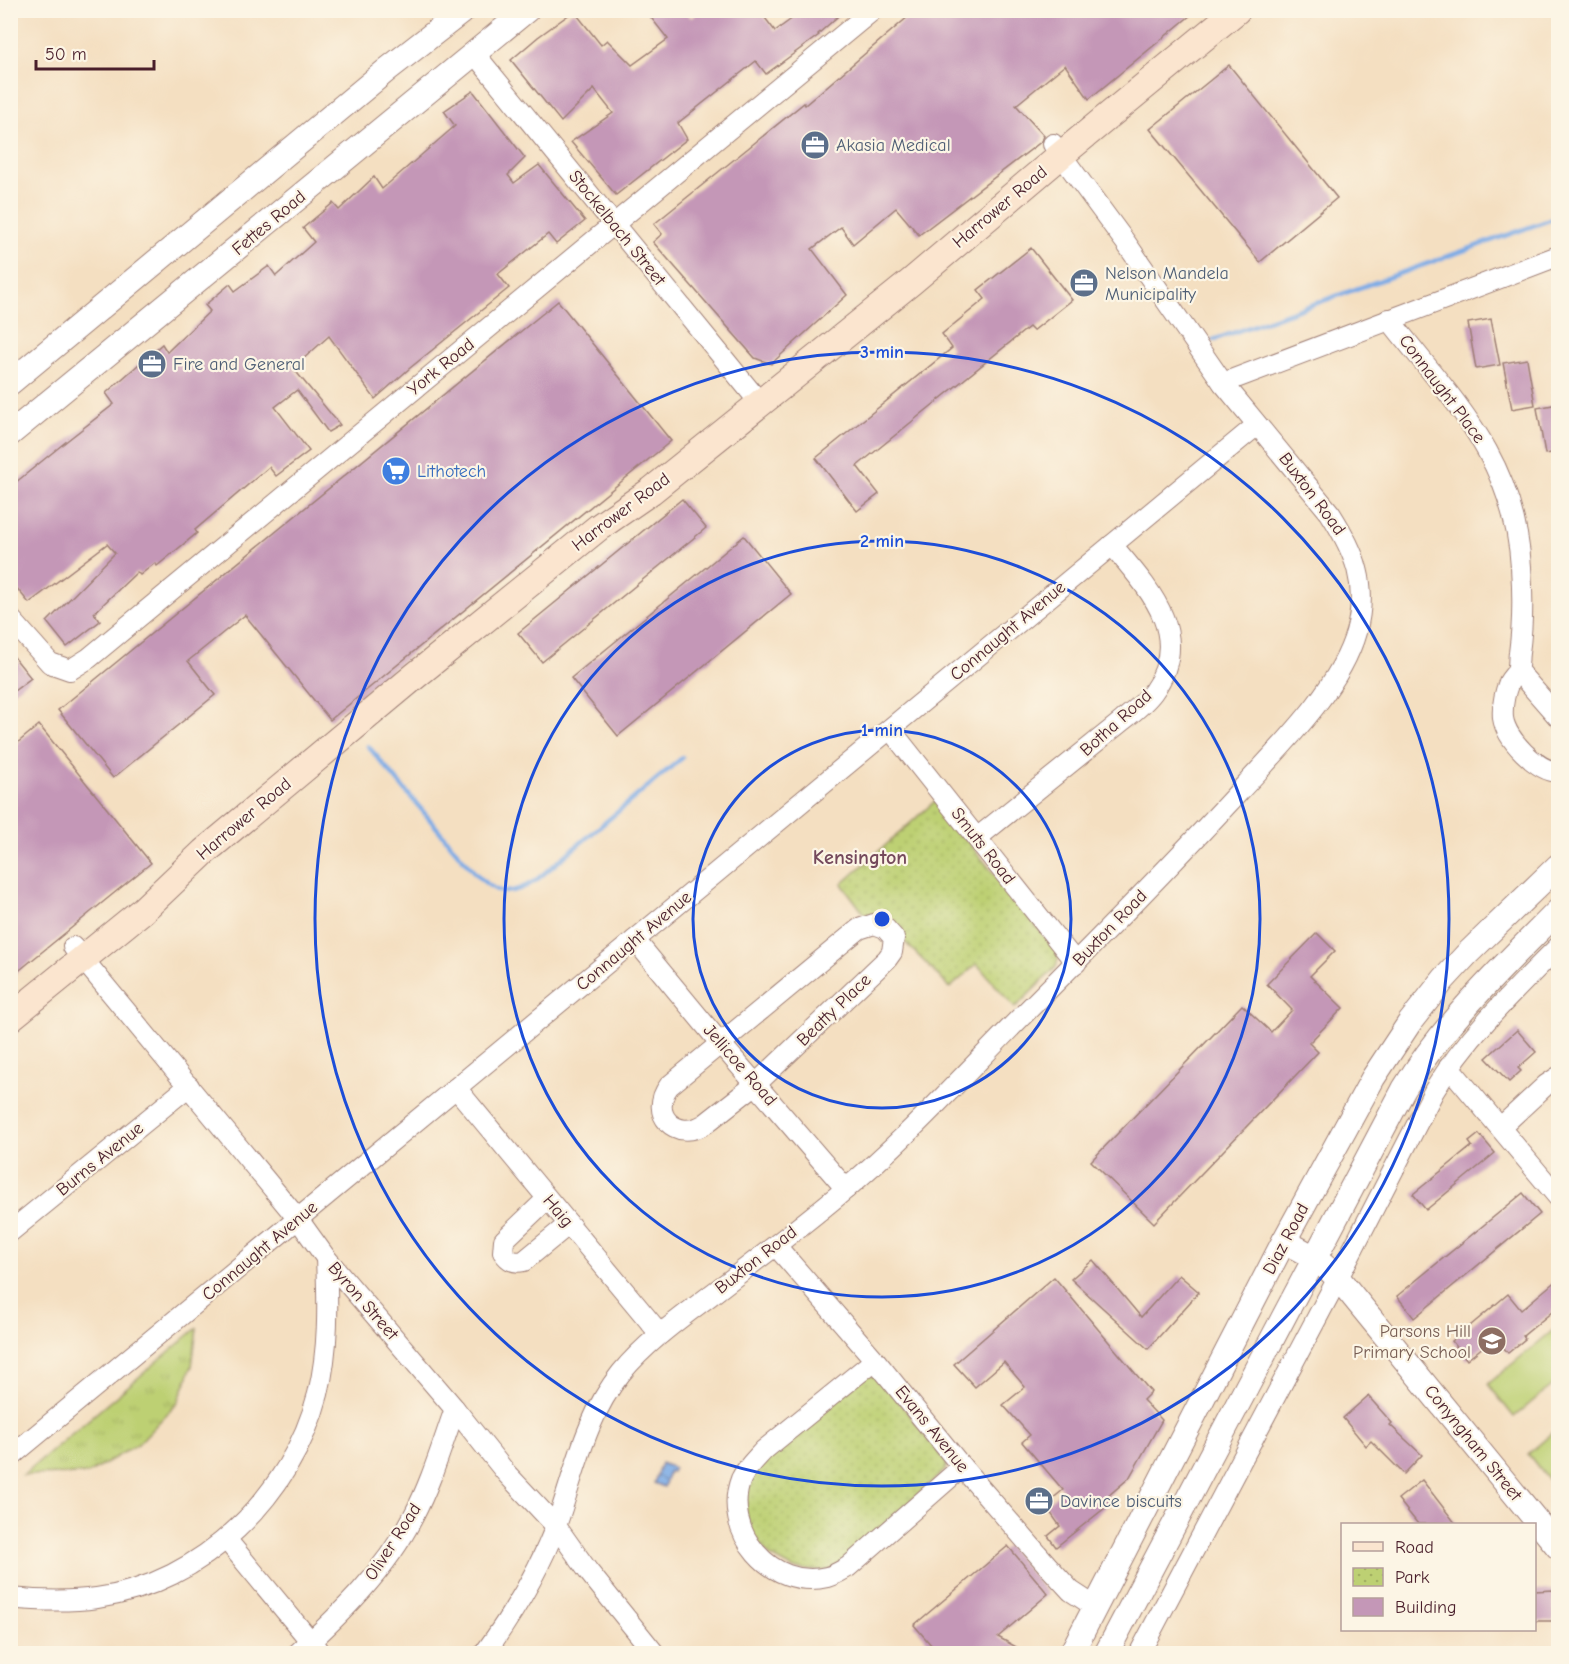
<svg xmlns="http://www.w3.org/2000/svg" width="1569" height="1664" font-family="'Comic Neue',sans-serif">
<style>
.grass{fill:url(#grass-tufts);stroke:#84784f;stroke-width:1.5}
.park{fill:url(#park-dots);stroke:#84784f;stroke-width:1.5}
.pitch{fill:#bdd073;stroke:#84784f;stroke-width:1.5}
.water{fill:url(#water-waves);stroke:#636588;stroke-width:1.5}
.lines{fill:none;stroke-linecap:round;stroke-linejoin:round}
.stream{stroke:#7cabe6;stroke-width:4.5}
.building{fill:#c497b7}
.minor-casing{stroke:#9f7f76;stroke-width:22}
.tertiary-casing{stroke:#9f7f76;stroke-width:26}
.secondary-casing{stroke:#9f7f76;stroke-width:29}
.minor{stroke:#fff;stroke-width:20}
.tertiary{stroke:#fff;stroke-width:24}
.secondary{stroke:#fbe5cf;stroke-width:27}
.ring{fill:none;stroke:#1d4ed8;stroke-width:3}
.labels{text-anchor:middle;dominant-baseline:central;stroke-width:4.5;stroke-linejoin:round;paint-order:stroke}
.service-label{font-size:18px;fill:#4e5e75;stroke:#fcf5e5;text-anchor:start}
.street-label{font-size:18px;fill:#4a1f2b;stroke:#fcf5e5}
.shop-label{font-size:18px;fill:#366cbe;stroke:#fcf5e5;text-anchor:start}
.education-label{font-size:18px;fill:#785e54;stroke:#fcf5e5;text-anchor:end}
.neighbourhood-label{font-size:20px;font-weight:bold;fill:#75495c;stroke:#fcf5e5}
.centre{fill:#1d4ed8;stroke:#fcf5e5;stroke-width:3}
.ring-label{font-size:18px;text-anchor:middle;font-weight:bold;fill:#1d4ed8;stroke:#fcf5e5;stroke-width:4.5;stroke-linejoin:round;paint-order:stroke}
</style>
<defs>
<pattern id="grass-tufts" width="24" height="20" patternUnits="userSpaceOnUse" patternTransform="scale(1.5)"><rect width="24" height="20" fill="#bdd073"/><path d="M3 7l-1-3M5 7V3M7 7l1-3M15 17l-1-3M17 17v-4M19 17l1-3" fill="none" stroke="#a4b264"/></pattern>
<pattern id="park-dots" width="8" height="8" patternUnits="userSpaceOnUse" patternTransform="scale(1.5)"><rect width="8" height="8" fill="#bdd073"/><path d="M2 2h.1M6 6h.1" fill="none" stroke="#a4b264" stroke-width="1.8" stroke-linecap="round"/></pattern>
<pattern id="water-waves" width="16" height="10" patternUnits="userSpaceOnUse" patternTransform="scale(1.5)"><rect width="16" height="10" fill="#7cabe6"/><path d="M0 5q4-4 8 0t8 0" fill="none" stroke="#688bbb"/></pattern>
</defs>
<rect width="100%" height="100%" fill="#fcf5e5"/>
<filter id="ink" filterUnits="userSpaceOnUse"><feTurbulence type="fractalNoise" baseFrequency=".0167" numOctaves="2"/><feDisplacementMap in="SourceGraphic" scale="12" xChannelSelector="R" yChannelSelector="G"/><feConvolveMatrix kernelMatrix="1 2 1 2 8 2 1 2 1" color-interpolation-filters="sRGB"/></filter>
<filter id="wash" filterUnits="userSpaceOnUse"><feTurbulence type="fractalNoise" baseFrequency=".008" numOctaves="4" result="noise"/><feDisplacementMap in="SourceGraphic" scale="24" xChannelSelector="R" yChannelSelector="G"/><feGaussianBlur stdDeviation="1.35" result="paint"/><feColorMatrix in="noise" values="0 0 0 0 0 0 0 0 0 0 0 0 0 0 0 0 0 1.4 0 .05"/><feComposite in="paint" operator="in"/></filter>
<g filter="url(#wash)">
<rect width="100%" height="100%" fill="#f4dfc1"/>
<polygon class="grass" points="197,1328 192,1366 178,1402 138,1444 88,1474 23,1475"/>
<g class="park">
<polygon points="935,801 1059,954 1056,967 1015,1008 977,964 950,988 904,941 896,922 881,913 865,915 842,884"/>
<polygon points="873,1375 881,1379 947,1463 945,1470 837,1567 826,1571 794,1569 770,1556 749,1530 745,1505 753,1471 865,1376"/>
</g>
<g class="pitch">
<polygon points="1557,1327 1558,1380 1514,1417 1488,1384"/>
<polygon points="1555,1431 1558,1436 1558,1492 1528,1454"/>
</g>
<polygon class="water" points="661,1463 674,1468 672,1472 669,1471 664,1487 654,1483"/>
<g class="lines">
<g class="stream">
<polyline points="1213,340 1558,217"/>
<path d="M368,746L474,872C496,895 507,898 535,881L682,758"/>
</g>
</g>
<g id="blocks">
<g class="building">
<polygon points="645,10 685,10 691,18 701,10 759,10 775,31 804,10 845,10 818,34 819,35 766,74 756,61 678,123 687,139 616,195 571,142 613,113 594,89 561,122 511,60 538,37 574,11 601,45 607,40 632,65 668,39"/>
<polygon points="916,10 1197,10 1089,99 1065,65 1016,105 1044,136 1042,141 919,235 896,208 853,244 841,227 812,249 847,295 771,364 755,358 653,242 662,234 654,224 804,103 805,105"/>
<polygon points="1229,65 1337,198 1260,262 1150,129"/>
<polygon points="473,91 525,158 508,175 514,183 539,165 585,221 556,244 548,234 498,274 509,288 410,368 375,399 329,336 293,368 340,425 328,432 297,390 275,407 309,451 276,476 269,467 195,530 197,533 157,566 155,563 140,575 137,572 94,613 100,621 67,647 47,622 115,553 107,544 29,603 10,580 10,487 68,440 114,404 106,393 162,344 167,352 210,311 205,305 230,284 235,291 269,266 276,276 314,242 303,228 333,203 339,210 374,177 382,189 455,126 444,111"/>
<polygon points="1031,248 1072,300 1033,331 1029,327 857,466 879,494 857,511 816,458 952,348 942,334 985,299 978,290"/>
<polygon points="558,301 671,441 330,720 245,615 188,661 215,695 113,778 58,710"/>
<polygon points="1491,319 1500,365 1476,369 1468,323"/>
<polygon points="1527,359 1535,405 1512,409 1503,363"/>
<polygon points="1558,404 1558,452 1545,454 1537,408"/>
<polygon points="682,499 706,528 542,662 518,633"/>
<polygon points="744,536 791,594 618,736 571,678"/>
<polygon points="10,652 31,678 10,694"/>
<polygon points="39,725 151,863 10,978 10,749"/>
<polygon points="1317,933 1335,951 1310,976 1343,1008 1309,1043 1318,1052 1154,1223 1091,1161 1242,1005 1271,1032 1292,1010 1267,984"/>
<polygon points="1517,1030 1536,1052 1518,1068 1521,1071 1509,1082 1486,1058"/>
<polygon points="1479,1134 1495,1153 1426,1210 1413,1194 1472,1146 1469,1142"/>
<polygon points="1523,1193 1540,1214 1414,1318 1397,1296"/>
<polygon points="1093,1260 1141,1317 1179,1275 1199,1292 1148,1349 1071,1279"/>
<polygon points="1054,1277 1151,1392 1143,1400 1162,1420 1129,1478 1107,1497 1111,1503 1056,1547 1048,1536 1060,1526 1045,1505 1063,1490 1022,1442 1030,1435 1003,1405 1025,1387 1004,1362 975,1387 954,1364"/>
<polygon points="1558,1279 1558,1307 1523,1336 1525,1339 1508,1353 1495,1337 1467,1360 1452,1341 1508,1294 1521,1310"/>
<polygon points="1368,1396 1392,1423 1390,1425 1422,1455 1404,1474 1371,1441 1366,1446 1343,1418"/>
<polygon points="1422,1480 1456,1524 1418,1524 1398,1499"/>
<polygon points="1008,1546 1048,1594 998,1637 1027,1653 938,1653 914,1625"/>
<polygon points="1554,1590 1554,1621 1534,1621 1534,1591"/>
</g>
</g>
</g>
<g filter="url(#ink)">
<use href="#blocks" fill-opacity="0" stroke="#9f7f76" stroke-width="1.5"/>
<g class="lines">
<g class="minor-casing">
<g id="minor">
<polyline points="474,53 760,403"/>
<path d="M1389,319C1452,400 1514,457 1521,567C1523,595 1523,624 1519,653C1518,658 1519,666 1517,671C1515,675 1511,678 1509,682C1505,692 1502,706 1503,718C1506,739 1537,771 1558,772"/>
<polyline points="1223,383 1558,256"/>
<polyline points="10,618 50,663 70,670 89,658 873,10"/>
<polyline points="1517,670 1558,717"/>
<polyline points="890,729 1076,963"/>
<path d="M977,838L1122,721C1133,712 1145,703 1153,692C1194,635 1148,588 1112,545"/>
<path d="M874,924L885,928L894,938L892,952L887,959L756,1084L705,1124C676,1142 648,1114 669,1086L848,938L859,929Z"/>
<polyline points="635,940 720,1043 846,1189"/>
<polyline points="73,947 298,1219 326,1258 455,1409 507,1474 556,1526 588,1571 655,1654"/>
<polyline points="1449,1067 1558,1197"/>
<polyline points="456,1088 660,1334"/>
<polyline points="1501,1127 1546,1085 1558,1077"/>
<path d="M547,1199L504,1240L503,1252C509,1261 514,1263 524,1261L569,1224"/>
<polyline points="10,1232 189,1086"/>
<polyline points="776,1246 875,1360 962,1467 1049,1567 1071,1591 1094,1606"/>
<path d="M875,1360L764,1450C756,1459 746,1468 741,1479C721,1531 772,1591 827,1577C835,1575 841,1571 848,1567L962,1467"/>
<polyline points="10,1457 1257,425"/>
<polyline points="226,1539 321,1654"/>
<path d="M10,1598C39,1601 68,1602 97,1598C202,1584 292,1495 318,1394C329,1349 328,1304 326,1258"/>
<path d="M297,1654C341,1614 386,1570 413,1517C431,1483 442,1445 455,1409"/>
<path d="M484,1654C513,1614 540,1569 557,1523C575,1472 586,1416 621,1373C650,1338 688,1313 724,1285C763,1255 803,1225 841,1193C905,1140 960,1079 1018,1020C1092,946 1166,871 1237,794C1277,750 1340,690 1356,632C1369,585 1355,552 1330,513L1223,383L1126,243L1053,144"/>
<path d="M1139,1654L1338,1278L1434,1091C1467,1036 1513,992 1558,947"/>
</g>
</g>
<g class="tertiary-casing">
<g id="tertiary">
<polyline points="10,383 388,69 464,10"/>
<polyline points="10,434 527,10"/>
<polyline points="1284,1241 1315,1258 1338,1278 1558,1547"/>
<polyline points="1071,1654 1284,1241 1373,1078 1410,1022 1444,979 1468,953 1558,866"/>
<path d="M1106,1654L1404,1089C1445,1021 1503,967 1558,911"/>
</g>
</g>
<g class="secondary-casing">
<polyline id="secondary" points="10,1018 143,910 204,852 415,676 599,527 651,491 911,282 1061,155 1237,10"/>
</g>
<use href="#minor" class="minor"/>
<use href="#tertiary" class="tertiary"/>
<use href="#secondary" class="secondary"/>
</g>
</g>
<g class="ring">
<circle cx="882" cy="919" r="189"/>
<circle cx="882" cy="919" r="378"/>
<circle cx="882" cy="919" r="567"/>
</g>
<defs>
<g id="office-disc" transform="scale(1.5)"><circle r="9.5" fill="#5c6f8a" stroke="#fcf5e5"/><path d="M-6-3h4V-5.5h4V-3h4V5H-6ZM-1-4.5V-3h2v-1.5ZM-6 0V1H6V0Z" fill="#fff"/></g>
<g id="supermarket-disc" transform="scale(1.5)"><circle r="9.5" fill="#3f7fe0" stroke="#fcf5e5"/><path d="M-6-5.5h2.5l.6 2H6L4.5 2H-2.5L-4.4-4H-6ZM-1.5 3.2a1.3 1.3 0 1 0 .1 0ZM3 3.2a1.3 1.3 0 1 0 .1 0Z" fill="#fff"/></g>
<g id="school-disc" transform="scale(1.5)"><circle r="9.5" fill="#8d6e63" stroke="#fcf5e5"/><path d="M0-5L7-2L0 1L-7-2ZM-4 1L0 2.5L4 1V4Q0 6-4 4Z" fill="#fff"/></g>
</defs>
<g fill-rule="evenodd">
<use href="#office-disc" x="815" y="145"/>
<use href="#office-disc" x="1084" y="283"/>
<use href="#office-disc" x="152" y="364"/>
<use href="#supermarket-disc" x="396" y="471"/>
<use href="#school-disc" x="1492" y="1341"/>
<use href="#office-disc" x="1039" y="1501"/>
</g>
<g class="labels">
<g class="service-label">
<text x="836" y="145">Akasia Medical</text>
<text x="1105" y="273">Nelson Mandela<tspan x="1105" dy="21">Municipality</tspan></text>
<text x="173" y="364">Fire and General</text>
<text x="1060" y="1501">Davince biscuits</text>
</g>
<g class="street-label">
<text transform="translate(1000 207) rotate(-40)">Harrower Road</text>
<text transform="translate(269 223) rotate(-40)">Fettes Road</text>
<text transform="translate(617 228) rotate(51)">Stockelbach Street</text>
<text transform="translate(441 367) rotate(-39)">York Road</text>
<text transform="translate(1442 389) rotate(53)">Connaught Place</text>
<text transform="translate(1312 494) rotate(53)">Buxton Road</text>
<text transform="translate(621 512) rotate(-37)">Harrower Road</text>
<text transform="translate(1008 631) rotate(-40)">Connaught Avenue</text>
<text transform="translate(1116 723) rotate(-42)">Botha Road</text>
<text transform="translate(244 819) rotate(-40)">Harrower Road</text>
<text transform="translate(983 846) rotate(52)">Smuts Road</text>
<text transform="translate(1110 928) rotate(-46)">Buxton Road</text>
<text transform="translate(634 941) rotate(-40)">Connaught Avenue</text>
<text transform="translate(834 1010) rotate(-44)">Beatty Place</text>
<text transform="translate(740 1065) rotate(49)">Jellicoe Road</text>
<text transform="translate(100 1159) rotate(-39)">Burns Avenue</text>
<text transform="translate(558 1211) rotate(50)">Haig</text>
<text transform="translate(1286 1239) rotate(-62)">Diaz Road</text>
<text transform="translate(260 1251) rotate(-40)">Connaught Avenue</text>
<text transform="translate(756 1260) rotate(-38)">Buxton Road</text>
<text transform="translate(363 1301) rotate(49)">Byron Street</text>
<text transform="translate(932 1429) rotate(51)">Evans Avenue</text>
<text transform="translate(1473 1443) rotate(51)">Conyngham Street</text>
<text transform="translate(393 1542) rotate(-57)">Oliver Road</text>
</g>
<g class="shop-label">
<text x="417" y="471">Lithotech</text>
</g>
<g class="education-label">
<text x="1471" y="1331">Parsons Hill<tspan x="1471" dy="21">Primary School</tspan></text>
</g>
<g class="neighbourhood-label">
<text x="860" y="857">Kensington</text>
</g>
</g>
<circle cx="882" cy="919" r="9" class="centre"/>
<g class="ring-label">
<text x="882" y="358">3 min</text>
<text x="882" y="547">2 min</text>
<text x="882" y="736">1 min</text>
</g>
<rect width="1569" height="1664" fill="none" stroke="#fcf5e5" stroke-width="36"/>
<rect x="1341" y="1523" width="195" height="108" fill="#fcf5e5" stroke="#b59f9b" stroke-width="1.5"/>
<rect x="1353" y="1542" width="30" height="9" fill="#fbe5cf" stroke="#b59f9b" stroke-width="1.5"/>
<text x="1395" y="1553" font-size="18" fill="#4a1f2b">Road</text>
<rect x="1353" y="1568" width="30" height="18" fill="url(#park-dots)" stroke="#b59f9b" stroke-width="1.5"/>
<text x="1395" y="1583" font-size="18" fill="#4a1f2b">Park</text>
<rect x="1353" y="1598" width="30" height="18" fill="#c497b7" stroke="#b59f9b" stroke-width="1.5"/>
<text x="1395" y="1613" font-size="18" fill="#4a1f2b">Building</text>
<path d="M36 60v9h118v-9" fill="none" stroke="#4a1f2b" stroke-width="3"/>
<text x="45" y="60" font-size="18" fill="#4a1f2b" stroke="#fcf5e5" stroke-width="4.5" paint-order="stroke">50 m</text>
</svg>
